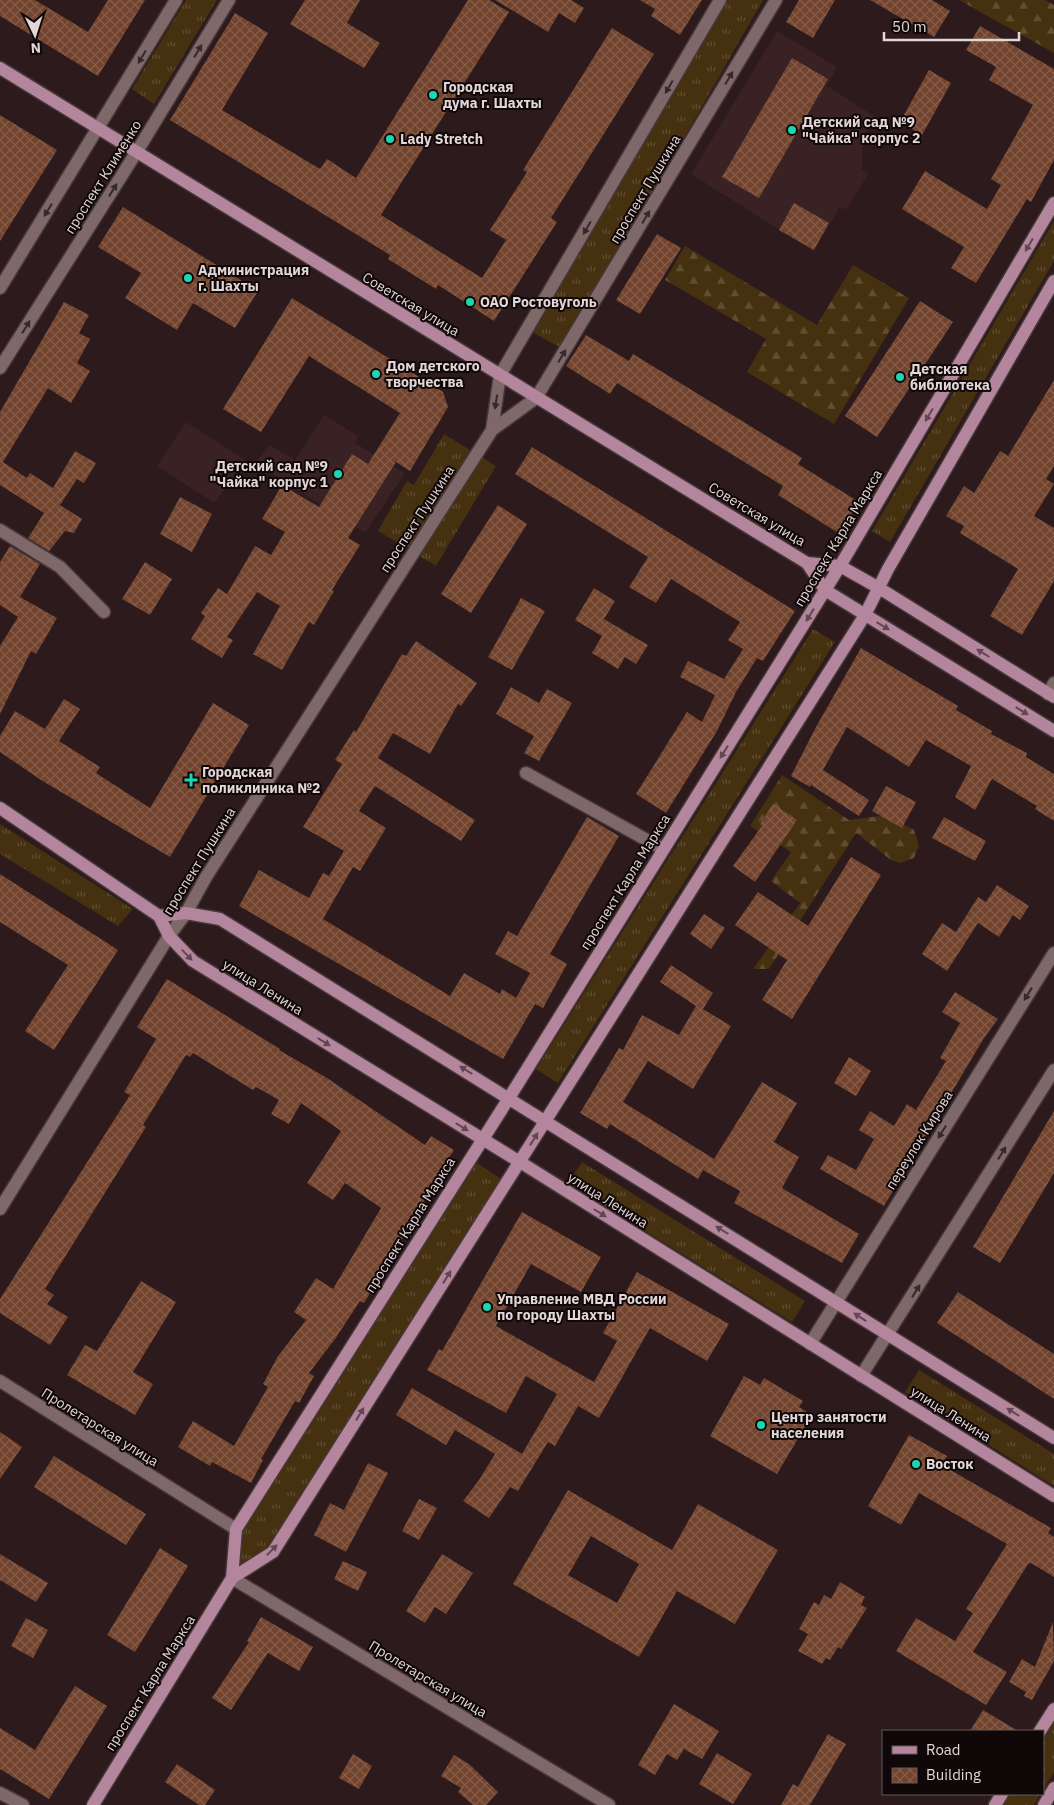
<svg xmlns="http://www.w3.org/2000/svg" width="1054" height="1805" font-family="'IBM Plex Sans',sans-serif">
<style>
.built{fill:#392124}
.grass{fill:url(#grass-tufts)}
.forest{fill:url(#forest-firs)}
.building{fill:url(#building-cross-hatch);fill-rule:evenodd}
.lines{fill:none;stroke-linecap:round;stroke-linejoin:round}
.minor-casing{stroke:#463739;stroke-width:15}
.major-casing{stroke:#463739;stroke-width:15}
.minor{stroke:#7e6869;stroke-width:12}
.major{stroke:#b4869e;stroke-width:12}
.oneway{fill:#36292a}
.oneway2{fill:#624653}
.poi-dot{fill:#1cd5b1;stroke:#0f0708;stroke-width:2}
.labels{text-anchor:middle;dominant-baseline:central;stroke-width:4;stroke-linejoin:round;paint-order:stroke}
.poi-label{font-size:14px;font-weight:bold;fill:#e3d6d7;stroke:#0f0708;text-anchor:start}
.street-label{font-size:14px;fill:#e3d6d7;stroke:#0f0708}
</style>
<defs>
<pattern id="grass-tufts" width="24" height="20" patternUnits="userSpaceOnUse" patternTransform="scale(1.25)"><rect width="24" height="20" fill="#453110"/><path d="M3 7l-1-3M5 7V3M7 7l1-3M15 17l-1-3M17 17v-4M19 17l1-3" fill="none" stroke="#604e32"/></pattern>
<pattern id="forest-firs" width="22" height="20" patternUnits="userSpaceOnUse" patternTransform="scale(1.25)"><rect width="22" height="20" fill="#453110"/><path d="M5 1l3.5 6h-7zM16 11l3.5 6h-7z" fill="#604e32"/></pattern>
<pattern id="building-cross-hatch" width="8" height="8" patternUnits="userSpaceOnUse" patternTransform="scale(1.25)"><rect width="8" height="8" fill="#72432d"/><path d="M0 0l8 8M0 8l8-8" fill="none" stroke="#865d4b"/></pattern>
</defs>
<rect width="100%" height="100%" fill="#2c1a1c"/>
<g class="built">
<polygon points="777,31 837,67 827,86 874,116 860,144 863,145 862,169 869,173 846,210 840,207 813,251 691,174"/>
<polygon points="324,415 358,436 355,443 405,473 365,533 262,467 236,475 214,503 157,466 186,422 253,465 270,445 295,460"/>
</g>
<g class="grass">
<polygon points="186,0 217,0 154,104 132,89"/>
<polygon points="728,0 763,0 563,349 530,331"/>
<polygon points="1054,221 1054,261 890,542 872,531"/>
<polygon points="444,434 496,466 436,566 378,531 407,481 414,485"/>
<polygon points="813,629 835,642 558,1083 536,1069"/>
<polygon points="0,824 133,909 118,926 0,854"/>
<polygon points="476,1162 501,1179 268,1548 238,1568 240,1530"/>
<polygon points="582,1162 805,1301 792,1322 568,1183"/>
<polygon points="919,1370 1054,1454 1054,1486 905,1392"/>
<polygon points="1054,1720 1054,1772 1043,1790 1043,1738"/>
<polygon points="1008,1794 1040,1794 1034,1805 1002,1805"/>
</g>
<g class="forest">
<polygon points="959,0 1045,0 1054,5 1054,53"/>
<polygon points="685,246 817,325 853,265 909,298 834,424 747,372 766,339 665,280"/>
<polygon points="782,775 849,820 887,815 914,830 919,846 914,858 900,863 891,860 856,833 769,969 753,969 800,903 771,881 791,852 750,826"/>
</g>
<g class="building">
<polygon points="0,0 35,0 88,32 108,0 145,0 98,76 0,16"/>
<polygon points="305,0 360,0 347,23 380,43 364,68 290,24"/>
<polygon points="468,0 489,0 509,12 381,215 482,278 506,240 490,230 527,172 523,170 612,28 654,54 551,218 557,222 494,321 438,285 436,289 388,259 390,255 170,120 235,13 268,33 222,110 320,169 327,159 356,178"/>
<polygon points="495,0 571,0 584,8 575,23 559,13 548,32"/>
<polygon points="640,0 702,0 680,35 651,16 655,9"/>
<polygon points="799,0 835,0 813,38 786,22"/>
<polygon points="870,0 932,0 950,11 934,37"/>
<polygon points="980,26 1054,69 1054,160 1031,202 1027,199 976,283 951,268 964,247 902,209 925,171 987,209 1001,185 991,179 1033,105 989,80 996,67 966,50"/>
<polygon points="792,58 828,79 759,198 722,177"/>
<polygon points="929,70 951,83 922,135 900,122"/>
<polygon points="0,115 57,150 0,241"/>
<polygon points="794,203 829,223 814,250 779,230"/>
<polygon points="123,207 258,291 235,328 193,303 177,330 125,298 141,273 98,247"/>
<polygon points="657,234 681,248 640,314 616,300"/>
<polygon points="292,298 443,392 448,407 410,471 396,462 348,538 360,545 332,590 334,591 314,625 309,622 282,670 253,654 280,606 257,592 227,637 233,640 222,658 191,639 205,616 201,613 218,588 227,594 255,546 271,555 285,532 262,519 282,485 319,507 352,454 368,464 400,413 309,356 261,432 223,409"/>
<polygon points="920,301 953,322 877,437 845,416"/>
<polygon points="64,302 89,315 79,333 90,339 77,363 90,371 71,403 48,388 3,462 27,478 30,473 53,488 75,451 96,463 84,483 77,479 60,505 82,519 74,533 65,531 49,551 28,538 44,513 0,485 0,412"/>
<polygon points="586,335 629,361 633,354 802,458 798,464 859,502 840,534 778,495 783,486 617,383 610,394 566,366"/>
<polygon points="1054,380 1054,466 1046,479 1054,484 1034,516 1054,528 1054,581 1022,635 990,616 1018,569 960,533 964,526 946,516 964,486 974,493 1000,451 1008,456"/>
<polygon points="532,447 795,611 763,661 757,658 736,692 717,731 666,813 636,794 687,712 702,722 715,695 680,677 688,661 724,679 743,649 728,640 740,622 671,579 656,603 629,587 648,557 515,474"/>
<polygon points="180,497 212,514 192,552 160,534"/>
<polygon points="498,505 527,524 471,613 441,594"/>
<polygon points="10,546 40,564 20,597 57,618 36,654 31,651 0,714 0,646 18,617 0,605 0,562"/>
<polygon points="145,562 172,579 150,615 122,599"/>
<polygon points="594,588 615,601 604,619 648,645 636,664 625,657 618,669 592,653 602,636 575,620"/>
<polygon points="521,598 545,611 512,670 488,657"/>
<polygon points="416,641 477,683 461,706 458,704 430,754 393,733 378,758 475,820 461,841 375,786 359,811 386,828 360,871 353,867 323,919 450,996 464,973 500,994 502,989 516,998 530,973 495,954 508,931 517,936 587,817 619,836 550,954 567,964 543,1008 535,1004 503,1059 239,906 259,870 309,898 323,873 329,876 344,851 303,827 342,764 335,760 354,730 356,732 402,654 406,656"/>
<polygon points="861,648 958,706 956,710 992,731 991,734 1027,753 1026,757 1054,774 1054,821 1035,809 1037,806 992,779 975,810 955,797 971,766 926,740 909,767 847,727 823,770 869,800 859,816 811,785 810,787 791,776 816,727"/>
<polygon points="511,687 539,703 547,689 572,703 539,761 524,753 534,736 496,714"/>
<polygon points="64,699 80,709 59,741 100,767 96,773 150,808 213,703 249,725 170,857 41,780 0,752 0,736 15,711 45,729"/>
<polygon points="886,786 916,802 902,828 872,811"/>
<polygon points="773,804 797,820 755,882 733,866 762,826 760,824"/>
<polygon points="944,817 986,841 975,861 932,838"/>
<polygon points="851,857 881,875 792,1019 762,1000 787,960 735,925 758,892 808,926"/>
<polygon points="0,874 118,950 54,1050 25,1031 68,965 0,922"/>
<polygon points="997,885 1029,906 1020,920 1013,915 999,937 978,923 947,971 922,954 942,923 956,932 978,897 986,902"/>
<polygon points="704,914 725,928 711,949 690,934"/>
<polygon points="671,965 713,993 703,1009 731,1026 693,1089 648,1061 623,1102 714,1159 762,1082 797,1103 774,1142 799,1157 782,1188 859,1234 842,1263 734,1203 740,1191 703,1170 698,1179 610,1124 607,1129 580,1113 619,1048 623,1050 642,1015 679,1035 696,1006 660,982"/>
<polygon points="167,979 280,1049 279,1050 327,1078 425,1145 431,1136 454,1150 427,1192 429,1193 364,1303 360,1301 335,1339 309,1373 314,1376 299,1403 295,1401 261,1459 263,1460 251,1483 212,1462 210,1466 178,1447 193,1421 234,1446 268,1387 263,1384 278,1356 306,1320 294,1312 316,1278 333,1289 381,1208 345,1183 333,1200 307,1183 341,1131 301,1103 289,1124 271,1114 279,1100 256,1087 253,1090 193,1053 190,1057 186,1055 143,1125 146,1127 45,1289 54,1295 47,1304 68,1317 50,1345 0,1313 0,1299 130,1095 124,1092 156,1039 137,1027"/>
<polygon points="955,992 998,1019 984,1038 884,1206 820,1169 828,1155 856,1170 874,1139 859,1130 870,1111 894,1126 907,1104 916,1110 946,1061 940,1058 960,1023 942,1012"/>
<polygon points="849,1057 871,1071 856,1096 834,1083"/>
<polygon points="1054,1111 1054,1173 1000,1263 973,1247"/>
<polygon points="522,1212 601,1257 581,1292 531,1264 496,1326 594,1382 617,1341 603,1333 637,1272 729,1324 707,1361 650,1328 599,1418 578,1406 555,1446 548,1442 518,1491 510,1487 489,1518 463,1501 479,1480 495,1454 455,1430 446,1445 396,1415 412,1388 522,1454 557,1394 526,1376 506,1413 427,1370 439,1349 442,1351"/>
<polygon points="141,1281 176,1302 133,1372 153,1384 135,1415 67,1375 85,1345 97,1351"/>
<polygon points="958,1292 1054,1354 1054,1399 937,1323"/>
<polygon points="744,1376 760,1385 764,1378 803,1401 799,1407 812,1415 777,1474 710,1436"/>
<polygon points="0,1432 22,1447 0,1479"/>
<polygon points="909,1435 947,1456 942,1465 1051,1528 1048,1533 1054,1537 1054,1577 1031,1563 1028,1564 973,1652 1007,1672 986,1705 896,1651 916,1618 955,1641 973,1613 966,1609 1007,1544 919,1493 901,1525 868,1506"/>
<polygon points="54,1456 146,1514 126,1545 34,1487"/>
<polygon points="368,1463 388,1473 346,1552 314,1535 330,1503 344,1510"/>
<path d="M568,1490L672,1550L698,1504L778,1550L735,1624L677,1591L639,1657L513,1584ZM591,1536L639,1564L617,1603L568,1575Z"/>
<polygon points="419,1499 437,1508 419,1540 402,1531"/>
<polygon points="160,1548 188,1566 135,1652 107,1635"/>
<polygon points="0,1554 48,1583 36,1602 0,1580"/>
<polygon points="442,1554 473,1573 446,1614 435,1607 425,1623 406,1611"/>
<polygon points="343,1561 367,1572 358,1591 334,1579"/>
<polygon points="840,1582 865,1597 861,1605 867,1608 841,1649 838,1647 830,1660 826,1658 822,1664 798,1651 808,1634 799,1629 814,1602 819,1605 824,1595 831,1599"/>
<polygon points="261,1617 313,1647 299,1671 268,1653 231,1710 212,1698 249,1642 247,1641"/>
<polygon points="26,1618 48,1630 33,1658 11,1646"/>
<polygon points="1053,1622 1054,1661 1032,1700 1024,1696 1026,1692 1009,1682 1022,1659 1035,1667"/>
<polygon points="75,1686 107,1706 49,1799 0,1769 0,1728 35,1750"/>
<polygon points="674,1704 719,1731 702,1759 684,1749 677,1760 667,1754 655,1775 638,1765"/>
<polygon points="983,1710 1018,1731 970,1731"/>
<polygon points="828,1734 846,1744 810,1805 781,1805 793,1784 798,1787"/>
<polygon points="717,1753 752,1774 733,1804 699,1784"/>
<polygon points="353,1754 372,1766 359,1789 339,1778"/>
<polygon points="454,1755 469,1764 498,1792 486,1805 473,1805 458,1792 461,1788 441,1776"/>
<polygon points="177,1764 215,1790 205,1805 199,1805 165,1782"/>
</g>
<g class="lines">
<g class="minor-casing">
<g id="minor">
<polyline points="0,288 176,0"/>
<polyline points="0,368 136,153 229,0"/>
<polyline points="492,430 500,375 720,0"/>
<polyline points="0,530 60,567 104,612"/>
<polyline points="1048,694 1054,683"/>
<polyline points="526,773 663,849"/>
<polyline points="0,1209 169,936 186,913 206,877 492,430 536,398 776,0"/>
<polyline points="810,1344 1054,953"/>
<polyline points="861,1376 1054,1070"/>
<polyline points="0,1381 236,1529"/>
<polyline points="232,1578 609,1805"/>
<polyline points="0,1793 23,1805"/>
</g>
</g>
<g class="major-casing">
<g id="major">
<polyline points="0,68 807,563 840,566 879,588 1054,697"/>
<polyline points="807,563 825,590 1054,731"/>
<polyline points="0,808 159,916 169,936 193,961 520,1162 1054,1496"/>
<polyline points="159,916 186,913 220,919 1054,1438"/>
<polyline points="232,1578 236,1529 509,1098 840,566 1054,203"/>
<polyline points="1040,1731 1054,1709"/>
<polyline points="93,1805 232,1578 273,1552 865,615 888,569 1054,281"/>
<polyline points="995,1805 1002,1794"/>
<polyline points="1044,1805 1054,1788"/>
</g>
</g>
<use href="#minor" class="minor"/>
<use href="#major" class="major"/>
</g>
<defs><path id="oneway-solid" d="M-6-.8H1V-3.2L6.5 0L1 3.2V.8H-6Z" transform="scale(1.25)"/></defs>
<g class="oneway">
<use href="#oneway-solid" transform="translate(198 51) rotate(-59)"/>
<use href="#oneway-solid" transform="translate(142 57) rotate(121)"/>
<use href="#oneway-solid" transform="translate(729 78) rotate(-59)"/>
<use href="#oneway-solid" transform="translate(669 87) rotate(120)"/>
<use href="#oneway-solid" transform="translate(113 190) rotate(-58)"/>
<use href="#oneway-solid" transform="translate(48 210) rotate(122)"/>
<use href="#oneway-solid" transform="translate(646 217) rotate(-59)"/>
<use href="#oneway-solid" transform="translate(587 228) rotate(120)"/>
<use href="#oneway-solid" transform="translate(26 327) rotate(-58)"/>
<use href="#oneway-solid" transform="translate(562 356) rotate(-59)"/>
<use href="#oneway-solid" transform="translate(496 402) rotate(99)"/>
<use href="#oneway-solid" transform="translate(1028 994) rotate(122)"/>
<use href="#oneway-solid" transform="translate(942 1132) rotate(122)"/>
<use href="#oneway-solid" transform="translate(1002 1153) rotate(-58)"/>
<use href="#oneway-solid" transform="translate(916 1291) rotate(-58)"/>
</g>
<g class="oneway2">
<use href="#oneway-solid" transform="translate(1029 245) rotate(121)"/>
<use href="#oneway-solid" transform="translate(929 415) rotate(121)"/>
<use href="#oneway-solid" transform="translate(810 615) rotate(122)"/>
<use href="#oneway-solid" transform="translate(883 626) rotate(31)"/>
<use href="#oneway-solid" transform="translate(983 653) rotate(-148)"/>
<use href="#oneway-solid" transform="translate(1022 711) rotate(32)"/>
<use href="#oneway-solid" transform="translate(724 752) rotate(122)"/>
<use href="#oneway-solid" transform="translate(187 955) rotate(46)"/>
<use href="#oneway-solid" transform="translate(324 1042) rotate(32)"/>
<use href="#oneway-solid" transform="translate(466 1070) rotate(-148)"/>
<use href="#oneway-solid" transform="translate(462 1127) rotate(32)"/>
<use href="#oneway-solid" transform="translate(534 1139) rotate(-58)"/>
<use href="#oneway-solid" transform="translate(600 1213) rotate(32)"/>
<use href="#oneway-solid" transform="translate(722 1230) rotate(-148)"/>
<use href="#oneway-solid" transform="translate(447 1277) rotate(-58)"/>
<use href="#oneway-solid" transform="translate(860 1317) rotate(-147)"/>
<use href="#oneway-solid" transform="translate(1013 1412) rotate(-148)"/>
<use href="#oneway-solid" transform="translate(360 1414) rotate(-58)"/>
<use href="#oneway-solid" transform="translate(272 1550) rotate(-46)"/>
</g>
<g class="poi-dot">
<circle cx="433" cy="95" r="5"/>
<circle cx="792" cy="130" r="5"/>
<circle cx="390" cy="139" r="5"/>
<circle cx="188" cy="278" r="5"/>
<circle cx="470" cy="302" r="5"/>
<circle cx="376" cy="374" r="5"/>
<circle cx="900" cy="377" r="5"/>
<circle cx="338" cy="474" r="5"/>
<path d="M188.5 772.5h5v5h5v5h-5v5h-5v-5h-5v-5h5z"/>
<circle cx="487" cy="1307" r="5"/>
<circle cx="761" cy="1425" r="5"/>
<circle cx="916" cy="1464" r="5"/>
</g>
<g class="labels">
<g class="poi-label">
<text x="443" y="87">Городская<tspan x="443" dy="16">дума г. Шахты</tspan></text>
<text x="802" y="122">Детский сад №9<tspan x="802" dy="16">"Чайка" корпус 2</tspan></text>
<text x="400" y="139">Lady Stretch</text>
<text x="198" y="270">Администрация<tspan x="198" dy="16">г. Шахты</tspan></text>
<text x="480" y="302">ОАО Ростовуголь</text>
<text x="386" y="366">Дом детского<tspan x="386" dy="16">творчества</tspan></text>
<text x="910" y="369">Детская<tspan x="910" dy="16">библиотека</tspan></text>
<text x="328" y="466" text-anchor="end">Детский сад №9<tspan x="328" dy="16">"Чайка" корпус 1</tspan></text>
<text x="202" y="772">Городская<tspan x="202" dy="16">поликлиника №2</tspan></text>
<text x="497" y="1299">Управление МВД России<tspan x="497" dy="16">по городу Шахты</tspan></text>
<text x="771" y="1417">Центр занятости<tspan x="771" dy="16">населения</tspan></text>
<text x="926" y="1464">Восток</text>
</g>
<g class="street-label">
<text transform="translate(103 177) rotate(-58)">проспект Клименко</text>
<text transform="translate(645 189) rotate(-59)">проспект Пушкина</text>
<text transform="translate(411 304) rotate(31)">Советская улица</text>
<text transform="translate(757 514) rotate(31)">Советская улица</text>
<text transform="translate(417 519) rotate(-57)">проспект Пушкина</text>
<text transform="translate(838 538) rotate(-59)">проспект Карла Маркса</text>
<text transform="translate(199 861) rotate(-58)">проспект Пушкина</text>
<text transform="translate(625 882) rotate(-58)">проспект Карла Маркса</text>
<text transform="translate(263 987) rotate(32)">улица Ленина</text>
<text transform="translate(919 1140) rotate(-58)">переулок Кирова</text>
<text transform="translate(608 1200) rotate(32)">улица Ленина</text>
<text transform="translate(410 1225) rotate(-58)">проспект Карла Маркса</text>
<text transform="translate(951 1414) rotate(32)">улица Ленина</text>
<text transform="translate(100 1427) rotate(32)">Пролетарская улица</text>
<text transform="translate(428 1679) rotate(31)">Пролетарская улица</text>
<text transform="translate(150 1683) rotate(-58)">проспект Карла Маркса</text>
</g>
</g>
<rect x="882" y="1730" width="162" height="65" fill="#0f0708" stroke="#645a5b"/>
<rect x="892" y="1746" width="25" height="8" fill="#b4869e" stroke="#645a5b"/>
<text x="926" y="1755" font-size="15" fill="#e3d6d7">Road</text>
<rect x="892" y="1768" width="25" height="15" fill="url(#building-cross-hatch)" stroke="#645a5b"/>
<text x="926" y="1780" font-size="15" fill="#e3d6d7">Building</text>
<g transform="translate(35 35) rotate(176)" stroke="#0f0708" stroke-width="4" paint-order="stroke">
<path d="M0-4L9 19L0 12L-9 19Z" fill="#e3d6d7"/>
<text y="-8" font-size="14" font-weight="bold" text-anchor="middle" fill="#e3d6d7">N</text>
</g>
<path d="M884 32v8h135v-8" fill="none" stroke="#e3d6d7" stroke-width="2.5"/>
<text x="892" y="32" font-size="15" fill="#e3d6d7" stroke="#0f0708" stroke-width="4" paint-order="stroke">50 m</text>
</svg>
